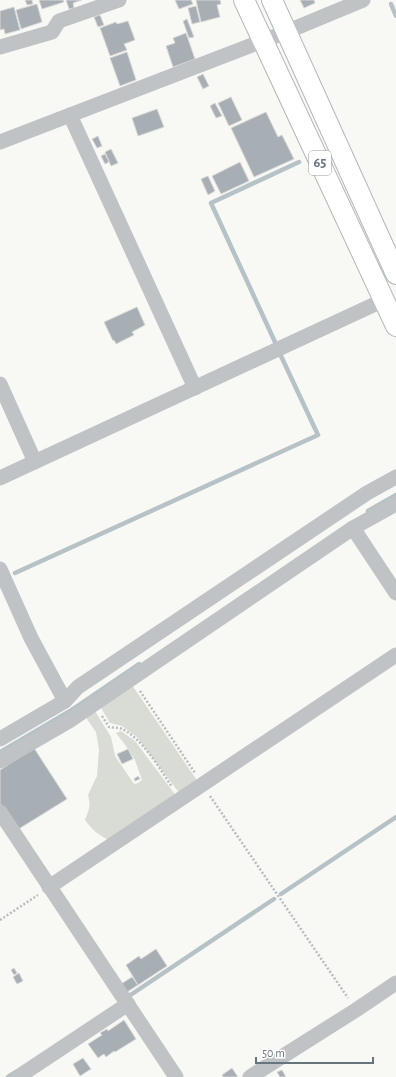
<svg xmlns="http://www.w3.org/2000/svg" width="396" height="1077" font-family="'Alegreya Sans',sans-serif">
<style>
.green{fill:#d8dcd5}
.lines{fill:none;stroke-linecap:round;stroke-linejoin:round}
.stream{stroke:#b6c2c5;stroke-width:4.5}
.building{fill:#a7aeb4;stroke:#d9d9d8}
.major-casing{stroke:#b3b7ba;stroke-width:22}
.path{stroke:#b9bcbe;stroke-width:2.5;stroke-dasharray:2 2;stroke-linecap:butt}
.minor{stroke:#bfc3c6;stroke-width:15}
.major{stroke:#fff;stroke-width:20}
.labels{text-anchor:middle;dominant-baseline:central;stroke-width:4;stroke-linejoin:round;paint-order:stroke}
.shield{fill:#fff;stroke:#949ea4;stroke-width:1}
.shield-label{font-size:14px;font-weight:bold;fill:#66747d}
</style>
<rect width="100%" height="100%" fill="#f8f8f5"/>
<g class="green">
<polygon points="132,685 198,782 180,794 137,737 122,726 110,723 100,706"/>
<path d="M95,711L111,737L115,756L134,784L138,783L142,780L135,760L126,746L116,733L121,731L135,741L177,797L111,841C100,836 92,830 85,820C89,810 91,806 88,795L97,776L99,750L96,732L87,719V715Z"/>
</g>
<g class="lines">
<g class="stream">
<polyline points="391,4 396,16"/>
<polyline points="275,342 211,203 299,162"/>
<polyline points="368,511 396,495"/>
<polyline points="15,573 318,435 281,356"/>
<polyline points="0,752 70,711 139,664"/>
<polyline points="281,894 396,817"/>
<polyline points="129,996 274,899"/>
<polyline points="8,1077 16,1072"/>
</g>
</g>
<g class="building">
<polygon points="25,0 32,0 33,4 27,5"/>
<polygon points="39,0 63,0 64,2 42,9"/>
<polygon points="66,0 82,0 73,3 74,8 69,9"/>
<polygon points="175,0 191,0 193,4 179,9"/>
<polygon points="196,0 220,0 221,4 217,5 220,17 201,22"/>
<polygon points="300,0 314,0 315,3 304,8"/>
<polygon points="37,4 42,22 21,29 16,10"/>
<polygon points="196,6 200,22 192,24 188,8"/>
<polygon points="14,7 20,30 5,34 4,29 0,30 0,11"/>
<polygon points="100,15 104,25 98,27 94,17"/>
<polygon points="187,19 194,37 189,38 183,21"/>
<polygon points="128,21 135,40 124,44 127,50 110,56 100,28 116,22 117,24"/>
<polygon points="186,33 195,59 173,67 166,46 175,43 173,38"/>
<polygon points="127,52 136,80 120,86 110,58"/>
<polygon points="203,74 209,86 203,89 197,77"/>
<polygon points="231,97 242,120 229,126 218,103"/>
<polygon points="215,103 222,116 216,118 210,106"/>
<polygon points="157,109 164,127 138,136 132,118"/>
<polygon points="266,112 278,137 282,135 294,159 254,177 231,128"/>
<polygon points="98,136 102,146 97,148 92,139"/>
<polygon points="111,149 118,163 111,166 105,152"/>
<polygon points="105,154 109,162 105,164 101,156"/>
<polygon points="240,162 249,181 221,194 212,176"/>
<polygon points="208,176 215,191 208,195 201,179"/>
<polygon points="137,307 145,325 132,332 134,335 116,344 114,340 113,341 104,322"/>
<polygon points="34,748 67,799 17,830 0,804 0,770"/>
<polygon points="128,749 133,759 122,764 117,754"/>
<polygon points="138,776 140,779 135,781 134,779"/>
<polygon points="156,949 167,966 138,985 126,965 139,956 141,959"/>
<polygon points="14,968 17,973 14,975 11,970"/>
<polygon points="19,973 23,981 17,984 13,977"/>
<polygon points="132,977 138,985 127,992 121,984"/>
<polygon points="124,1020 136,1039 115,1052 114,1051 106,1057 104,1054 98,1058 88,1044 102,1035 100,1033 107,1029 108,1031"/>
<polygon points="83,1058 91,1069 80,1076 73,1064"/>
<polygon points="232,1068 238,1077 223,1077 222,1075"/>
<polygon points="282,1070 286,1077 280,1077 277,1072"/>
</g>
<g class="lines">
<g class="major-casing">
<g id="major">
<polyline points="244,0 396,326"/>
<polyline points="272,0 396,274"/>
</g>
</g>
<g class="path">
<polyline points="140,691 195,773"/>
<path d="M102,716L109,727C113,728 118,727 122,729C142,738 160,769 172,787"/>
<polyline points="210,796 348,998"/>
<polyline points="0,920 38,895"/>
</g>
<g class="minor">
<polyline points="0,47 52,32 59,21 119,0"/>
<polyline points="70,115 195,388"/>
<polyline points="0,142 286,32 363,0"/>
<polyline points="0,384 35,462"/>
<polyline points="0,478 384,300"/>
<polyline points="353,528 396,593"/>
<polyline points="0,569 31,638 65,701"/>
<polyline points="0,739 65,701 78,687 367,493 396,477"/>
<polyline points="0,761 69,721 353,528 396,504"/>
<polyline points="0,812 176,1077"/>
<polyline points="49,887 396,655"/>
<polyline points="18,1077 128,1004"/>
<polyline points="250,1077 356,1010 396,983"/>
</g>
<use href="#major" class="major"/>
</g>
<g class="labels">
<rect class="shield" x="309" y="151" width="22" height="24" rx="3"/>
<g class="shield-label">
<text x="320" y="163">65</text>
</g>
</g>
<path d="M256 1057v6h117v-6" fill="none" stroke="#66747d" stroke-width="2"/>
<text x="262" y="1057" font-size="12" fill="#66747d" stroke="#ffffff" stroke-width="3" paint-order="stroke">50 m</text>
</svg>
